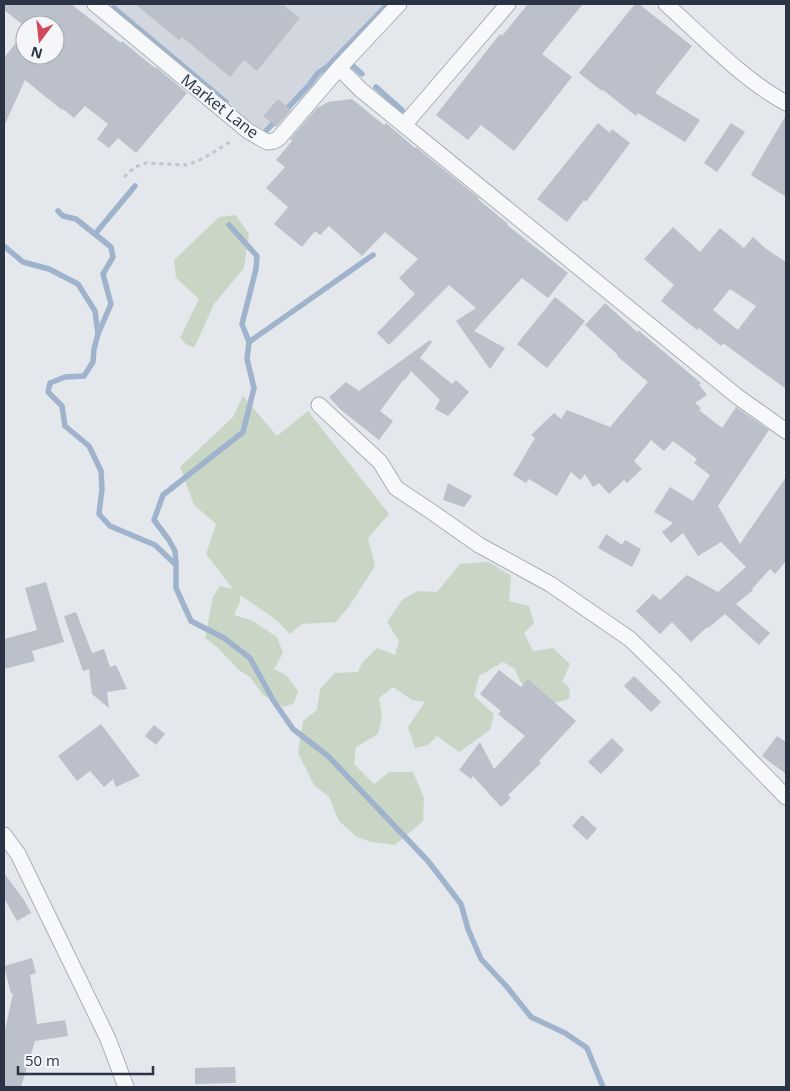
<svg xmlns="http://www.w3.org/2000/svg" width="790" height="1091" font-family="'Open Sans',sans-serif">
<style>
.built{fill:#d2d6de}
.green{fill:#c9d6c5}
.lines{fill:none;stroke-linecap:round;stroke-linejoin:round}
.stream{stroke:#9fb4cc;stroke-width:5.5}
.building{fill:#bbc0ca;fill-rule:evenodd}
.minor-casing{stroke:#a9aeb7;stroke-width:17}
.path{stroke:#c2c5cb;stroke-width:3;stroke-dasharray:4 4;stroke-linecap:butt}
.minor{stroke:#f7f8fa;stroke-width:15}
.labels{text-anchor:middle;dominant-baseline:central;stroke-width:4;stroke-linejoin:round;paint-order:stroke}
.street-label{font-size:16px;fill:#2b3445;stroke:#f4f6f9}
</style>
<rect width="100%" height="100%" fill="#e4e7ec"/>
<polygon class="built" points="109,4 392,4 266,135"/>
<g class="green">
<polygon points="236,215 249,234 244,268 214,304 194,348 186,344 180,338 199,299 176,278 174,260 219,217"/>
<polygon points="243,396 277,436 308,411 389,514 368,538 375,566 350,605 336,622 302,624 290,634 275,619 240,595 240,602 234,615 253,621 277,637 283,653 274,669 286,675 298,691 294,703 284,707 263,695 250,677 240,671 217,647 205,638 213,597 220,586 233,589 206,554 216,524 194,505 180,467 233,417"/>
<path d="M489,562L511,576L509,601L529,606L534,623L524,633L533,651L553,648L570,664L562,682L569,687L570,698C566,700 560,702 555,702C536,700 520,687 515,669L503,662L479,676L474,696L494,714L490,730L459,752L437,736L428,745L415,748L408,727L425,702L412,700L393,687L379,698L382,717L378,734L356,747L354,764L374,784L389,772H413L424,798L423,821L395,845L371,842L357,837L339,821L329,797L314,785L298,753L303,721L317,710L320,689L335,673L358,672L362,663L377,648L395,655L399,641L387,622L403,599L418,591L437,592L460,564Z"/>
</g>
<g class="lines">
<g class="stream">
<polyline points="114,8 226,102"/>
<polyline points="352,65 362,74"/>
<polyline points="376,87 402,110"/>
<polyline points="284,112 309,85 318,73 328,66 388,4"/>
<polyline points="264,133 277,119"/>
<polyline points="58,211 63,216 76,219 111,247 113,257 103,274 111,304 98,334"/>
<polyline points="95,234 135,186"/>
<polyline points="4,246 23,262 49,269 78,284 95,311 98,334 94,349 93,362 84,376 65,377 50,383 48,392 62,406 65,426 89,446 101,471 102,489 99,514 110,526 155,545 176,565 176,588 191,621 224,638 250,658 273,700 293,729 328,756 428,861 461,904 468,929 481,959 507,987 531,1017 565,1033 587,1048 603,1087"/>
<polyline points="249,342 373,255"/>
<polyline points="176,564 175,551 169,540 154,520 163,495 243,432 254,388 247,359 249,342 242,324 256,269 257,256 229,225"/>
</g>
</g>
<g class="building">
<polygon points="4,4 71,4 121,43 122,41 155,68 156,67 187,93 136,153 118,138 109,148 97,139 108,124 85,106 74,118 63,109 62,110 25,80 4,126 4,58 25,31 25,55 55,55 55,25 23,25 4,10"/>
<polygon points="135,4 282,4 300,18 257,71 244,60 230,77 182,37 179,40"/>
<polygon points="528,4 583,4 542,54 572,77 514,151 481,125 468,140 436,115 500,34 502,36"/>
<polygon points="635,4 639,4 692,46 655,93 700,120 685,142 638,113 636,116 603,90 602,91 579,73"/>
<polygon points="278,99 291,110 276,127 263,116"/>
<polygon points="352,99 384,125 386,123 415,148 416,147 479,198 478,199 508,224 507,225 568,273 548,298 522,278 474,331 505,348 490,369 456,321 476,308 449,285 389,345 377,333 415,294 399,278 418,259 385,232 362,256 329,226 320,235 315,231 302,247 274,224 288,207 266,188 285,167 276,160 292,141 290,139 317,108 328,102"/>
<polygon points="786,115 786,197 751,175"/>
<polygon points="598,123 610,133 612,129 630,143 586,202 584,200 567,222 537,199"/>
<polygon points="731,123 745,132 717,172 704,163"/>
<path d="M673,227L700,252L720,228L744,248L753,237L765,248L786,262V389L723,343L721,346L699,328L697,330L661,301L674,285L644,259ZM730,289L756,306L738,330L713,310Z"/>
<polygon points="555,297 585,321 547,368 517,344"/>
<polygon points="605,303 637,332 639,331 701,383 699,385 707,395 695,403 701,408 699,410 722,428 736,407 769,430 718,506 740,544 786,477 786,561 775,574 770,569 752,589 753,590 736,604 770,633 759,645 725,614 708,628 707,627 691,642 672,622 660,634 636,611 653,594 660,600 687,575 718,592 746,567 721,542 698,556 683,533 671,543 662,532 673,523 654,512 670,487 693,501 710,475 694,463 697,459 673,441 664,451 651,440 634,461 642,469 627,483 624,480 609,494 599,483 593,487 585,474 580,480 571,472 557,496 529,479 526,483 513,475 535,438 531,435 554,413 561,419 567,410 610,427 648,382 617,356 618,355 585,325"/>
<polygon points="430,340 432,342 420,358 452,384 456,380 469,392 448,416 435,409 440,400 411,371 405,380 404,379 380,411 393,421 379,440 341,410 329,397 346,382 359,391"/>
<polygon points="448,483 472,496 464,507 443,500"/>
<polygon points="606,534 622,545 625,540 641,549 632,567 598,548"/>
<polygon points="46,582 64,642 32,651 35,661 4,669 4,639 37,630 25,588"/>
<polygon points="76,612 92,653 104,649 110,667 116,665 127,689 107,692 109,708 92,694 89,669 83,671 64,616"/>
<polygon points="499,670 521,687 528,679 576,721 539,761 541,763 508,795 511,798 501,807 473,776 471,779 459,770 480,742 494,769 525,736 498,714 501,711 480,694"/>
<polygon points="634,676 661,702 651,712 624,686"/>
<polygon points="101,724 140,776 116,787 113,779 104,787 90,771 77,781 58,756"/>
<polygon points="154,725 165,734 156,745 145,736"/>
<polygon points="777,736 786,742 786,774 762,756"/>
<polygon points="612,738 624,750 601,774 588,762"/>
<polygon points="582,815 597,829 587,840 572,826"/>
<polygon points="4,873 24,900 31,913 17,921 4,898"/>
<polygon points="32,958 36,973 30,975 37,1024 65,1020 68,1036 35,1041 21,1087 4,1087 4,1035 13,993 11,994 4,966"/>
<polygon points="235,1067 236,1083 195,1084 195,1068"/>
</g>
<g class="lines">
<g class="minor-casing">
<g id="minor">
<polyline points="95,4 248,131 267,142 274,141 279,138 339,68 399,4"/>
<path d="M666,4C703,37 742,79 786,103"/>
<polyline points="339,68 361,90 738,397 786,431"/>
<polyline points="404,125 508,4"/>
<polyline points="319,405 380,462 396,488 432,512 479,545 550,584 630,639 672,680 786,797"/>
<polyline points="4,835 18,854 108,1039 126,1087"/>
</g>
</g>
<polyline class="path" points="124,177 135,167 146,163 187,165 204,158 233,140"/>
<use href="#minor" class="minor"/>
</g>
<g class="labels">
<g class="street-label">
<text transform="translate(220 106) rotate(38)">Market Lane</text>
</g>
</g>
<rect width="790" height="1091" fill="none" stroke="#2b3445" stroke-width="10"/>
<g transform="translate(40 40) rotate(195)"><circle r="24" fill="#f4f6f9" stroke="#a4a8b1"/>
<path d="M0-4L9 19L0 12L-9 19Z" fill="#d1495b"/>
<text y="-8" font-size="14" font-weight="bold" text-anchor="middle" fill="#2b3445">N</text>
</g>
<path d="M18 1066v8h135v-8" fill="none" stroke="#2b3445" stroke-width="2.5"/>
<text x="25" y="1066" font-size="15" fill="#2b3445" stroke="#f4f6f9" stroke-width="4" paint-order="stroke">50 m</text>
</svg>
